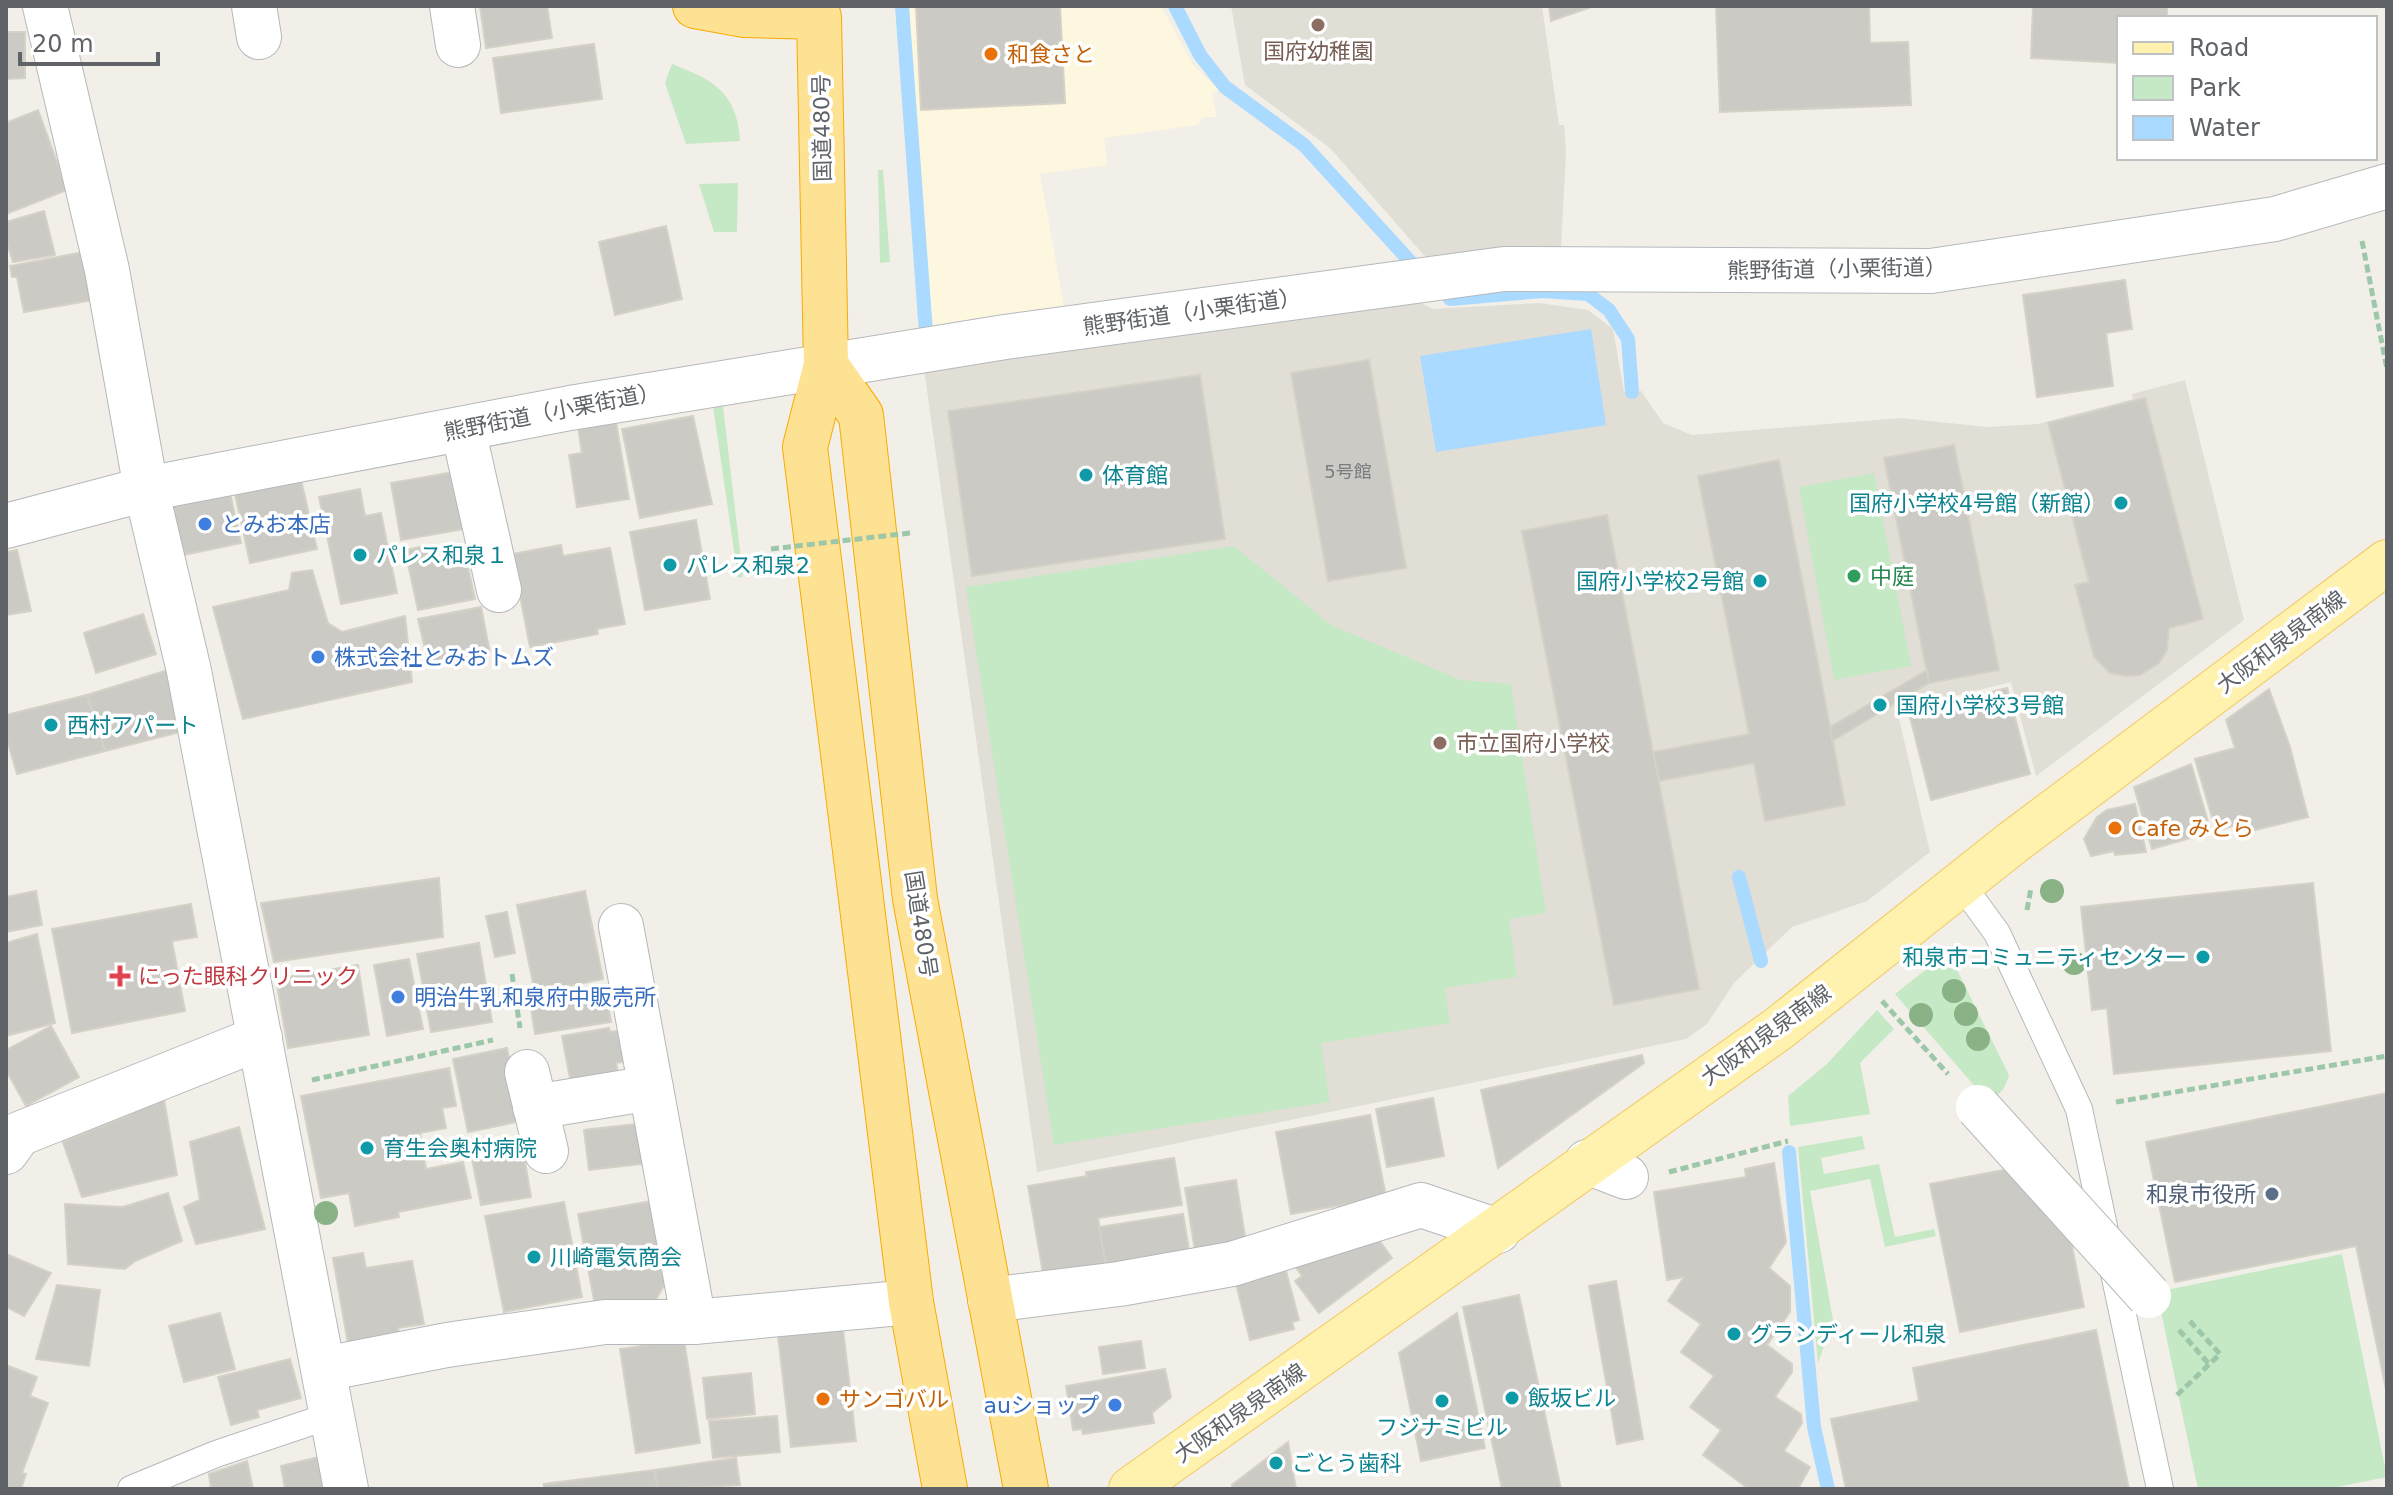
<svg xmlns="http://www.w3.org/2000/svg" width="2393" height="1495" font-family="'DejaVu Sans','Noto Sans JP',sans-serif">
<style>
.commercial{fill:#fef7e0}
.education{fill:#e1ded6}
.green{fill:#c5e8c5}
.water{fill:#aadaff}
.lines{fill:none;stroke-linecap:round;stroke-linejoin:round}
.stream{stroke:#aadaff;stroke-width:14}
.building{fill:#cccac5;stroke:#d6d1c6;stroke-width:2}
.lane-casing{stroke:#b5b8bc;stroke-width:28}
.street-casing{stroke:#b5b8bc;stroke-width:46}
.primary-casing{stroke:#f2c960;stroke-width:46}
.highway-casing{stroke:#f9ab00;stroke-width:46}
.path{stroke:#9cc7a9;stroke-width:5;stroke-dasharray:8 4;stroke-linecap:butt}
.lane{stroke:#fff;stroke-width:26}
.street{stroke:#fff;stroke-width:44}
.primary{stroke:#fff2af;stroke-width:44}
.highway{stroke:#fde293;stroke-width:44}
.street-bridge-casing{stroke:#b5b8bc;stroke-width:46;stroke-linecap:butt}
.path-bridge{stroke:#9cc7a9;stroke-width:5;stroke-dasharray:8 4;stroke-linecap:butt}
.street-bridge{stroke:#fff;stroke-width:44}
.tree{fill:#89b387}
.education-dot{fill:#8d6e63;stroke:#fff;stroke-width:3}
.food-dot{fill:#e8710a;stroke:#fff;stroke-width:3}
.culture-dot{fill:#0f9aa8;stroke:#fff;stroke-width:3}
.shop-dot{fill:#3f7fe0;stroke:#fff;stroke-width:3}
.leisure-dot{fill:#2e9e5b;stroke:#fff;stroke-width:3}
.health-dot{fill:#e0444e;stroke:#fff;stroke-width:3}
.service-dot{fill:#5c6f8a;stroke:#fff;stroke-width:3}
.labels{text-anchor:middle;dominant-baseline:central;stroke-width:7;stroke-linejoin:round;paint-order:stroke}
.number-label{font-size:18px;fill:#7a7d7f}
.education-label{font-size:22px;fill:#785e54;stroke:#fff}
.food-label{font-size:22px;fill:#c56008;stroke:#fff;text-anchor:start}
.street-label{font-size:22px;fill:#5f6368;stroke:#fff}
.culture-label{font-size:22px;fill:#0d838f;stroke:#fff;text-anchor:start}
.shop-label{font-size:22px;fill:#366cbe;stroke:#fff;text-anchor:start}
.leisure-label{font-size:22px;fill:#27864d;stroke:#fff;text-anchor:start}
.health-label{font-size:22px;fill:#be3a42;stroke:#fff;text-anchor:start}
.service-label{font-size:22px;fill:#4e5e75;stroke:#fff;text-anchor:end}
</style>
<rect width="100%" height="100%" fill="#f1efe8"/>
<polygon class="commercial" points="909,6 1161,6 1193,65 1219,90 1212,94 1217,117 1204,117 1197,125 1104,138 1107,165 1040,174 1066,318 933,331"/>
<g class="education">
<polygon points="1231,6 1542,6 1559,125 1564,125 1566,151 1561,248 1429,261 1330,148 1245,85"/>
<polygon points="1417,301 1433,309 1539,303 1588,310 1613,329 1624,392 1641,391 1663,423 1692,435 1901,418 1987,427 2038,424 2133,399 2132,394 2185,380 2244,620 2036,776 2011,682 1897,710 1930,852 1867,901 1792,927 1734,983 1707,1024 1686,1039 1037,1172 924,369"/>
</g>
<g class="green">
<path d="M672,64C714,80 737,93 740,141L686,144L665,83Z"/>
<polygon points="878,170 883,170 890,262 880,263"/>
<polygon points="738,183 737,232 714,232 699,184"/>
<polygon points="722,398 743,577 738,578 712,399"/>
<polygon points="1874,473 1911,666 1834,680 1799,487"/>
<polygon points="1234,546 1331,625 1461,680 1511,684 1546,913 1509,919 1517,977 1445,988 1450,1023 1321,1043 1330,1102 1054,1145 966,587"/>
<path d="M1933,964L1957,970L2009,1075C2005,1089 2000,1097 1985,1098L1895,994Z"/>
<polygon points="1877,1010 1894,1029 1860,1063 1870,1114 1790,1126 1788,1096 1826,1065"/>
<polygon points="1862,1136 1865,1149 1821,1158 1824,1174 1879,1164 1895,1237 1934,1229 1936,1236 1885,1247 1870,1179 1810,1191 1833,1320 1818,1363 1798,1147"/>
<polygon points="2342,1254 2387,1477 2327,1489 2198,1489 2157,1292"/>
</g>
<polygon class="water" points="1591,329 1606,425 1436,452 1420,356"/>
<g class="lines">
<g class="stream">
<polyline points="902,6 926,333"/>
<polyline points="1175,6 1200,55 1225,87 1304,145 1416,268"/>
<polyline points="1450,299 1542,291 1588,294 1609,310 1628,339 1632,392"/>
<polyline points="1739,877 1761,961"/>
<polyline points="1789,1152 1814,1427 1828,1489"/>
</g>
</g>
<g class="building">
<polygon points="480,6 547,6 552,38 486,48"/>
<polygon points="916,6 1060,6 1065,103 921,110"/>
<polygon points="1549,6 1594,6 1551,21"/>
<polygon points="1716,6 1869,6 1870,43 1908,42 1911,105 1720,112"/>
<polygon points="2033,6 2167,6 2167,18 2119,18 2119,63 2031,58"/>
<polygon points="6,32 25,32 25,78 6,79"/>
<polygon points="594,44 602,99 501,113 493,58"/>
<polygon points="38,110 67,190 6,214 6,123"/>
<polygon points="44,211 55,255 13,262 6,240 6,222"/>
<polygon points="666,226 682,299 615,315 599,242"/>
<polygon points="84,252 93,300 24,312 17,277 12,277 10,266"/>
<polygon points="2125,280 2132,329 2106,333 2113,386 2037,397 2023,295"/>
<polygon points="1369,360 1406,568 1328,581 1291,373"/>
<polygon points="1200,375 1225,539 972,576 948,411"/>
<polygon points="2145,398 2203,619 2169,628 2167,650 2159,663 2140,675 2125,676 2110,673 2094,657 2075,585 2089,582 2048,423"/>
<polygon points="693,416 712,504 640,518 622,429"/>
<polygon points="616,422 629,499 577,507 569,455 582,453 578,427"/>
<polygon points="1954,445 1999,670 1929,683 1884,458"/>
<polygon points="1779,460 1845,805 1765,821 1754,763 1659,781 1653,752 1749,734 1698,476"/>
<polygon points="454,472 464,529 401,540 391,483"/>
<polygon points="301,480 317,549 250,563 235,494"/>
<polygon points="360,489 365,516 381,513 397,593 341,604 319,497"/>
<polygon points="230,493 241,543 179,556 169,506"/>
<polygon points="1607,515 1699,989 1614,1005 1522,531"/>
<polygon points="696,520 710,599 645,610 630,532"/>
<polygon points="431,545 435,564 466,558 475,599 418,610 405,550"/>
<polygon points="561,545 563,556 610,548 625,624 597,629 598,634 530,647 512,554"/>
<polygon points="17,550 31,611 6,615 6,552"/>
<polygon points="312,570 328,623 342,632 405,616 412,682 243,719 213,607 289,590 292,573"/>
<polygon points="481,607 490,653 429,666 418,619"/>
<polygon points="143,614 156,654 96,673 84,633"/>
<polygon points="171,669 184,731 105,751 87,695"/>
<polygon points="1927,670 1929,683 1832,741 1830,727"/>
<polygon points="2007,688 2030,774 1931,800 1909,713"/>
<polygon points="2269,689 2290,747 2308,817 2251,831 2248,821 2216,831 2195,759 2235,748 2226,720"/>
<polygon points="87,695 105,751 17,774 6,736 6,715"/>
<polygon points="2191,764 2211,832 2152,849 2134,787"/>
<polygon points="2135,804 2146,852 2115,855 2114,851 2091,856 2084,839 2097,817 2107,810"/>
<polygon points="439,878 443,937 274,962 261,903"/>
<polygon points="2313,883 2331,1051 2114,1074 2107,1008 2092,1010 2081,907"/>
<polygon points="36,891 42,925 6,932 6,897"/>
<polygon points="585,891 603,979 535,993 517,905"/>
<polygon points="191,904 197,937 172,941 185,1011 72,1033 52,929"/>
<polygon points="507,912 515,953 495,957 486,916"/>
<polygon points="37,934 55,1023 6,1036 6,943"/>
<polygon points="479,943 492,1022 431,1032 417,954"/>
<polygon points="409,959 423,1029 387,1036 374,965"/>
<polygon points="358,965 369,1035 288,1048 276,979"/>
<polygon points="606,990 611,1022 535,1034 530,1002"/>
<polygon points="51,1026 79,1077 26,1106 6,1070 6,1050"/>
<polygon points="609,1028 610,1032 630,1029 635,1060 616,1063 619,1076 571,1084 562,1036"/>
<polygon points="507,1048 522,1121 468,1132 453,1059"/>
<polygon points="1642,1055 1644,1063 1498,1168 1481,1090"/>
<polygon points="449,1068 456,1106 442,1108 446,1128 420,1133 426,1169 463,1162 471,1198 398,1212 399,1217 355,1226 349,1193 321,1198 301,1096"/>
<polygon points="2387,1093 2387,1394 2356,1246 2175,1282 2146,1142"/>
<polygon points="163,1094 177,1175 82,1197 63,1142 131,1114 134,1102"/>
<polygon points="1433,1098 1444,1156 1387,1167 1376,1109"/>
<polygon points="1370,1115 1386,1197 1291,1214 1276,1132"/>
<polygon points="653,1122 658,1162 589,1170 584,1130"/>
<polygon points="239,1127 265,1229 196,1244 184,1207 200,1200 190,1142"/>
<polygon points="523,1150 531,1197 481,1205 472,1159"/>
<polygon points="1174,1158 1182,1205 1098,1218 1107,1269 1044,1279 1028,1186 1087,1176 1086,1172"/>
<polygon points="2055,1160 2084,1307 1960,1332 1930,1184"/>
<polygon points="1774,1163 1786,1242 1769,1268 1790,1286 1790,1312 1767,1345 1792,1364 1792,1372 1775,1397 1801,1414 1802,1423 1784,1451 1810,1467 1798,1489 1749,1489 1703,1455 1721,1430 1690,1407 1714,1376 1681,1352 1701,1324 1668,1301 1684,1277 1667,1280 1654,1192 1746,1177 1745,1169"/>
<polygon points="1236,1180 1247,1249 1196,1257 1185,1188"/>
<polygon points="168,1193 182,1241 135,1261 125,1269 68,1264 65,1204 123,1207"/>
<polygon points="652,1201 666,1282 655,1301 596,1311 578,1214"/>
<polygon points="564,1202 582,1297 504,1312 485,1216"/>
<polygon points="1183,1214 1190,1256 1107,1269 1099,1227"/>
<polygon points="1371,1229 1392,1258 1319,1313 1295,1281 1302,1276 1289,1258"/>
<polygon points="363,1253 366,1268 412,1261 424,1324 398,1328 400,1340 349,1349 333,1258"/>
<polygon points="6,1254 51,1273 24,1316 6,1307"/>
<polygon points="1285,1267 1299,1320 1292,1322 1294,1329 1250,1340 1235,1280"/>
<polygon points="1616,1281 1643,1439 1617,1444 1589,1286"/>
<polygon points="57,1285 100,1290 89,1366 36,1359"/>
<polygon points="1519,1295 1561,1489 1502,1489 1463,1307"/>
<polygon points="220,1313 235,1369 184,1382 169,1326"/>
<polygon points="1457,1313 1485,1448 1421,1461 1399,1353"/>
<polygon points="843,1329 856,1441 791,1447 778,1336"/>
<polygon points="2096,1330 2129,1489 1846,1489 1831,1419 1919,1401 1913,1368"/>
<polygon points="684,1340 700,1443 636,1453 620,1349"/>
<polygon points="1141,1341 1145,1368 1103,1374 1099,1347"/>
<polygon points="290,1359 301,1398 257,1410 259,1417 231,1425 218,1377"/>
<polygon points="6,1365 37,1377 30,1396 48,1403 22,1473 26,1474 21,1489 6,1489"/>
<polygon points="1165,1369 1171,1397 1152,1413 1154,1423 1083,1434 1082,1429 1073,1430 1066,1386"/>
<polygon points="751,1373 755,1414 707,1419 703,1378"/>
<polygon points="777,1416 780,1452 713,1458 709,1421"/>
<polygon points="1288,1442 1296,1489 1233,1489 1232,1485"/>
<polygon points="323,1456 329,1489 285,1489 281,1466"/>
<polygon points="736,1458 740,1485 658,1489 654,1470"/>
<polygon points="247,1461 253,1489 211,1489 209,1474"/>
<polygon points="654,1470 658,1489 544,1489 544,1484"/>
</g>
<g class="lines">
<g class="lane-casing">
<g id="lane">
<polyline points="1962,885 1997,933 2079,1109 2160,1489"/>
<polyline points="131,1489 216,1454 332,1415"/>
</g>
</g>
<g class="street-casing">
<g id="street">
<polyline points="45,6 107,270 146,489 189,671 346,1489"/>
<polyline points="254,6 259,37"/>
<polyline points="452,6 458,45"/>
<polyline points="463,429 499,590"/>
<polyline points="6,526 146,489 570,408 1005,337 1504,269 1931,271 2275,219 2387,186"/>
<polyline points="621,926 694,1322"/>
<polyline points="527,1072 546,1151"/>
<polyline points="535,1107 651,1088"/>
<polyline points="6,1152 19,1134 260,1038"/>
<polyline points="1587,1162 1626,1177"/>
<polyline points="990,1300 1119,1284 1232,1264 1421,1205 1498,1231"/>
<polyline points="324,1369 447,1345 605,1322 694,1322 911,1302"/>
</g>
</g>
<g class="primary-casing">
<polyline id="primary" points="1131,1489 1778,1029 2012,843 2387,562"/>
</g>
<g class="highway-casing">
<g id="highway">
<polyline points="695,6 745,15 819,17 826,365 805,447 911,1302 945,1489"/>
<polyline points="826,365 861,415 915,899 1026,1489"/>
</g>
</g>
<g class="path">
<polyline points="2362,241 2387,369"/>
<polyline points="2027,910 2031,888"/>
<polyline points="512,974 520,1028"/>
<polyline points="1882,1001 1948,1074"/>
<polyline points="312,1080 493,1040"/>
<polyline points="2116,1102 2387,1056"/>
<polyline points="1669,1172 1788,1141"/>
<polyline points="2179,1330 2209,1364"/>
<polyline points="2177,1395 2220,1354 2188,1319"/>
</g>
<use href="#lane" class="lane"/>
<use href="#street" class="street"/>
<use href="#primary" class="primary"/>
<use href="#highway" class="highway"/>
<g class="street-bridge-casing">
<polyline id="street-bridge" points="1978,1107 2149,1296"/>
</g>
<polyline class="path-bridge" points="771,549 910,533"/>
<use href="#street-bridge" class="street-bridge"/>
</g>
<g class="tree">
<circle cx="2052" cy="891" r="12"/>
<circle cx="2074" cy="963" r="12"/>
<circle cx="1954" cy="991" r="12"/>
<circle cx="1966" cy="1014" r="12"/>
<circle cx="1921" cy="1015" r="12"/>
<circle cx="1978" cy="1039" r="12"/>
<circle cx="326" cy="1213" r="12"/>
</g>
<g class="education-dot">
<circle cx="1318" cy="25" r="8"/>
<circle cx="1440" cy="743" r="8"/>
</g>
<g class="food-dot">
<circle cx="991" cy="54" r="8"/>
<circle cx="2115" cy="828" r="8"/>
<circle cx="823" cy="1399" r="8"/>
</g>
<g class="culture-dot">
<circle cx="1086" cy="475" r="8"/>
<circle cx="2121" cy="503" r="8"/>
<circle cx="360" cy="555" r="8"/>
<circle cx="670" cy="565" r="8"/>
<circle cx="1760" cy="581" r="8"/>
<circle cx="1880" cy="705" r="8"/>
<circle cx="51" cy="725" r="8"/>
<circle cx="2203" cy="957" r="8"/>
<circle cx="367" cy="1148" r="8"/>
<circle cx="534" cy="1257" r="8"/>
<circle cx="1734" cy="1334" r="8"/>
<circle cx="1512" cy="1398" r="8"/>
<circle cx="1442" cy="1401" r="8"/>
<circle cx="1276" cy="1463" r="8"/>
</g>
<g class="shop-dot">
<circle cx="205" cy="524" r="8"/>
<circle cx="318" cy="657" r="8"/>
<circle cx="398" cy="997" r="8"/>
<circle cx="1115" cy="1405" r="8"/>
</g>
<circle class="leisure-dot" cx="1854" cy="576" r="8"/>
<path class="health-dot" d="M116 964h8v8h8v8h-8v8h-8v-8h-8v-8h8z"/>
<circle class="service-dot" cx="2272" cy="1194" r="8"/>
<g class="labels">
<g class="number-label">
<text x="1348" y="471">5号館</text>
</g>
<g class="education-label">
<text x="1318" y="51">国府幼稚園</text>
<text x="1456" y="743" text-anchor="start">市立国府小学校</text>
</g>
<g class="food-label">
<text x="1007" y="54">和食さと</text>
<text x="2131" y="828">Cafe みとら</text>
<text x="839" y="1399">サンゴバル</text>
</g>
<g class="street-label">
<text transform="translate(822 128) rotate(-91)">国道480号</text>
<text transform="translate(1837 269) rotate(-1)">熊野街道（小栗街道）</text>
<text transform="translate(1192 312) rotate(-8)">熊野街道（小栗街道）</text>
<text transform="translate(552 412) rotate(-11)">熊野街道（小栗街道）</text>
<text transform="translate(2281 642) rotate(-37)">大阪和泉泉南線</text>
<text transform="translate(921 924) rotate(81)">国道480号</text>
<text transform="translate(1766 1035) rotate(-36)">大阪和泉泉南線</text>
<text transform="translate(1240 1413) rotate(-35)">大阪和泉泉南線</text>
</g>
<g class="culture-label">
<text x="1102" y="475">体育館</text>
<text x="2105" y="503" text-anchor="end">国府小学校4号館（新館）</text>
<text x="376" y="555">パレス和泉１</text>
<text x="686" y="565">パレス和泉2</text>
<text x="1744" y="581" text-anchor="end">国府小学校2号館</text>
<text x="1896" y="705">国府小学校3号館</text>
<text x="67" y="725">西村アパート</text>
<text x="2187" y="957" text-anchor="end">和泉市コミュニティセンター</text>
<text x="383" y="1148">育生会奥村病院</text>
<text x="550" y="1257">川崎電気商会</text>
<text x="1750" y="1334">グランディール和泉</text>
<text x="1528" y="1398">飯坂ビル</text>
<text x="1442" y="1427" text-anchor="middle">フジナミビル</text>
<text x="1292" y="1463">ごとう歯科</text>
</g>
<g class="shop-label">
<text x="221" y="524">とみお本店</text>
<text x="334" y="657">株式会社とみおトムズ</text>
<text x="414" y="997">明治牛乳和泉府中販売所</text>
<text x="1099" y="1405" text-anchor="end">auショップ</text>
</g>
<g class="leisure-label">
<text x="1870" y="576">中庭</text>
</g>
<g class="health-label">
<text x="138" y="976">にった眼科クリニック</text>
</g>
<g class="service-label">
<text x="2256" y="1194">和泉市役所</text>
</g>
</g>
<rect width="2393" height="1495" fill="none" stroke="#5f6368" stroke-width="16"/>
<rect x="2117" y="16" width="260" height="144" fill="#ffffff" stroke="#bfc1c3" stroke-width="2"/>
<rect x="2133" y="42" width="40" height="12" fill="#fff2af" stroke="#bfc1c3" stroke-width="2"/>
<text x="2189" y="56" font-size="24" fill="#5f6368">Road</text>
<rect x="2133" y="76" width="40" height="24" fill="#c5e8c5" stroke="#bfc1c3" stroke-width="2"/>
<text x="2189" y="96" font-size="24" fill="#5f6368">Park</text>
<rect x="2133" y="116" width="40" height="24" fill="#aadaff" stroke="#bfc1c3" stroke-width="2"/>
<text x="2189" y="136" font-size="24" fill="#5f6368">Water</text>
<path d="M20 52v12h138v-12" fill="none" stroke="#5f6368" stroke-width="4"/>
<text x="32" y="52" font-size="24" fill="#5f6368" stroke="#ffffff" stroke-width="6" paint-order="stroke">20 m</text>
</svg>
